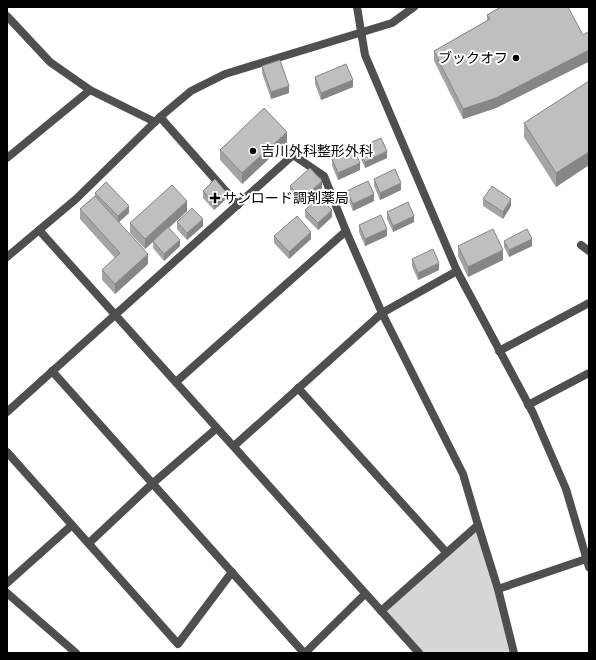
<svg xmlns="http://www.w3.org/2000/svg" width="596" height="660" font-family="Roboto,'Noto Sans JP',sans-serif">
<style>
.green{fill:#d6d6d6}
.lines{fill:none;stroke-linecap:round;stroke-linejoin:round}
.minor{stroke:#4f4f4f;stroke-width:8}
.tertiary{stroke:#4f4f4f;stroke-width:8}
.wall{fill:#a4a4a4}
.shaded-wall{fill:#868686}
.building{fill:#bfbfbf;stroke:#868686}
.poi-dot{fill:#000;stroke:#fff;stroke-width:1.5}
.labels{text-anchor:middle;dominant-baseline:central;stroke-width:4;stroke-linejoin:round;paint-order:stroke}
.poi-label{font-size:14px;fill:#000;stroke:#fff;text-anchor:start}
</style>
<rect width="100%" height="100%" fill="#fff"/>
<polygon class="green" points="478,525 514,653 419,653 381,611"/>
<g class="lines">
<g class="minor">
<polyline points="357,7 365,55 457,271 533,413 566,489 589,567"/>
<polyline points="7,16 50,62 90,90 155,122"/>
<polyline points="160,117 238,205"/>
<polyline points="7,158 90,90"/>
<polyline points="39,230 419,653"/>
<polyline points="581,245 589,251"/>
<polyline points="499,351 589,303"/>
<polyline points="52,371 304,653"/>
<polyline points="176,382 346,231"/>
<polyline points="298,388 446,552"/>
<polyline points="528,405 589,373"/>
<polyline points="7,412 293,155 324,176 346,231 382,313 463,474 478,525 498,589 514,653"/>
<polyline points="234,446 382,313 457,271"/>
<polyline points="7,452 178,644 232,572"/>
<polyline points="89,543 153,483 217,428"/>
<polyline points="7,583 72,525"/>
<polyline points="498,589 589,558"/>
<polyline points="7,593 76,653"/>
<polyline points="381,611 478,525"/>
<polyline points="305,653 365,594"/>
</g>
<polyline class="tertiary" points="7,257 76,199 160,117 191,91 225,74 392,23 414,7"/>
</g>
<g class="wall">
<polygon points="487,15 588,62 496,108 463,119 434,61 434,51 487,21"/>
<polygon points="262,66 289,93 271,99 262,73"/>
<polygon points="315,77 353,87 321,100 315,84"/>
<polygon points="589,81 589,165 556,187 524,137 524,123"/>
<polygon points="287,142 242,184 220,160 220,150"/>
<polygon points="359,148 387,158 365,168 359,155"/>
<polygon points="332,159 360,170 338,180 332,166"/>
<polygon points="374,179 401,190 380,200 374,186"/>
<polygon points="290,186 322,188 302,206 290,193"/>
<polygon points="203,191 226,199 214,210 203,198"/>
<polygon points="347,191 374,201 353,211 347,197"/>
<polygon points="95,193 129,213 119,222 148,264 115,294 102,280 102,270 115,258 80,219 80,209 95,196"/>
<polygon points="483,199 511,206 503,219 483,206"/>
<polygon points="305,210 332,217 318,230 305,217"/>
<polygon points="187,211 169,228 180,246 164,261 153,248 153,242 145,249 130,233 130,223"/>
<polygon points="387,212 414,222 393,232 387,219"/>
<polygon points="177,222 203,226 187,240 177,229"/>
<polygon points="359,225 387,236 365,246 359,232"/>
<polygon points="274,236 311,239 289,259 274,243"/>
<polygon points="504,241 532,246 509,257 504,247"/>
<polygon points="458,246 503,260 468,277 458,256"/>
<polygon points="412,259 439,270 418,280 412,266"/>
</g>
<g class="shaded-wall">
<polygon points="589,50 589,61 588,62 496,108 463,119 463,109"/>
<polygon points="353,80 353,87 321,100 321,93"/>
<polygon points="289,86 289,93 271,99 271,92"/>
<polygon points="287,132 287,142 242,184 242,173"/>
<polygon points="387,151 387,158 365,168 365,162"/>
<polygon points="589,152 589,165 556,187 556,173"/>
<polygon points="360,163 360,170 338,180 338,173"/>
<polygon points="322,181 322,188 302,206 302,199"/>
<polygon points="401,183 401,190 380,200 380,193"/>
<polygon points="226,192 226,199 214,210 214,203"/>
<polygon points="374,194 374,201 353,211 353,204"/>
<polygon points="511,199 511,206 503,219 503,212"/>
<polygon points="187,201 187,211 145,249 145,239"/>
<polygon points="129,206 129,213 118,223 118,216"/>
<polygon points="332,210 332,217 318,230 318,223"/>
<polygon points="414,216 414,222 393,232 393,226"/>
<polygon points="203,219 203,226 187,240 187,233"/>
<polygon points="387,229 387,236 365,246 365,239"/>
<polygon points="311,232 311,239 289,259 289,252"/>
<polygon points="532,239 532,246 509,257 509,250"/>
<polygon points="180,240 180,246 164,261 164,254"/>
<polygon points="503,250 503,260 468,277 468,267"/>
<polygon points="148,254 148,264 115,294 115,284"/>
<polygon points="439,263 439,270 418,280 418,273"/>
</g>
<g class="building">
<polygon points="501,7 568,7 583,35 589,31 589,50 496,98 463,109 434,51 490,19 487,15"/>
<polygon points="280,60 289,86 271,92 262,66"/>
<polygon points="346,64 353,80 321,93 315,77"/>
<polygon points="589,81 589,152 556,173 524,123"/>
<polygon points="264,108 287,132 242,173 220,150"/>
<polygon points="381,138 387,151 365,162 359,148"/>
<polygon points="354,150 360,163 338,173 332,159"/>
<polygon points="310,168 322,181 302,199 290,186"/>
<polygon points="395,169 401,183 380,193 374,179"/>
<polygon points="215,179 226,192 214,203 203,191"/>
<polygon points="368,181 374,194 353,204 347,191"/>
<polygon points="106,182 129,206 118,216 95,193"/>
<polygon points="172,185 187,201 145,239 130,223"/>
<polygon points="492,186 511,199 503,212 483,199"/>
<polygon points="95,196 148,254 115,284 102,270 120,253 80,209"/>
<polygon points="319,197 332,210 318,223 305,210"/>
<polygon points="408,202 414,216 393,226 387,212"/>
<polygon points="192,208 203,219 187,233 177,222"/>
<polygon points="381,215 387,229 365,239 359,225"/>
<polygon points="297,216 311,232 289,252 274,236"/>
<polygon points="168,227 180,240 164,254 153,241"/>
<polygon points="493,229 503,250 468,267 458,246"/>
<polygon points="527,229 532,239 509,250 504,241"/>
<polygon points="433,249 439,263 418,273 412,259"/>
</g>
<g class="poi-dot">
<circle cx="516" cy="58" r="4"/>
<circle cx="253" cy="151" r="4"/>
<path d="M213 192h4v4h4v4h-4v4h-4v-4h-4v-4h4z"/>
</g>
<g class="labels">
<g class="poi-label">
<text x="508" y="58" text-anchor="end">ブックオフ</text>
<text x="261" y="151">吉川外科整形外科</text>
<text x="223" y="198">サンロード調剤薬局</text>
</g>
</g>
<rect width="596" height="660" fill="none" stroke="#000000" stroke-width="16"/>
</svg>
